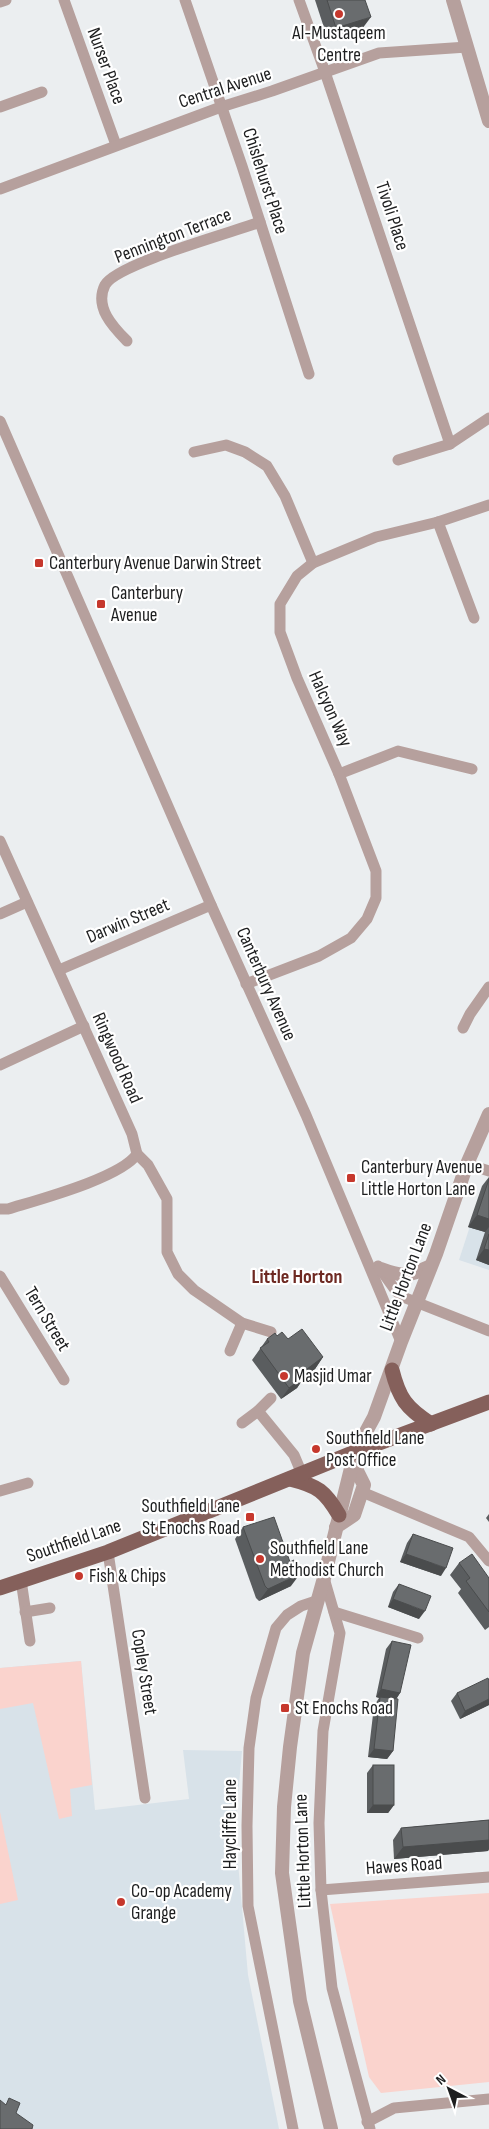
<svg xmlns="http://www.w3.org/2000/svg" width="489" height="2129" font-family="'Sofia Sans Condensed',sans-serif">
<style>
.built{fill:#d8e2e9}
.green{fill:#fad3cd}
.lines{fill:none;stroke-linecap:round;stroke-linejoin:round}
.minor{stroke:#b6a09d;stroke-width:11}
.tertiary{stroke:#b6a09d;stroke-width:14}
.primary{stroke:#85605b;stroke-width:15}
.wall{fill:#5a5d5f}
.shaded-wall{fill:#4a4c4d}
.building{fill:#696c6e;stroke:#4a4c4d}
.poi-dot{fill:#c6382d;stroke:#fff;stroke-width:2}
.labels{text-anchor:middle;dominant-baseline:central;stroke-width:4.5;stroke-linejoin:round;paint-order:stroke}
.poi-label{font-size:19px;fill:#1d1e1f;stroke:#fff;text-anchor:start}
.street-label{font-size:19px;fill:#1d1e1f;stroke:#fff}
.neighbourhood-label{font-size:20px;font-weight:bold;fill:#6e2922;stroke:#fff}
</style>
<rect width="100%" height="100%" fill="#ebeef0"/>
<g class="built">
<polygon points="484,1183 489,1184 489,1270 459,1260"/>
<polygon points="81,1661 95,1810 189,1799 183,1750 242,1751 235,1829 248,1975 279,2129 0,2129 0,1668"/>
</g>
<g class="green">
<polygon points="81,1661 92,1785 70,1789 72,1816 59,1819 33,1703 0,1709 0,1668"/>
<polygon points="0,1812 18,1900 0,1904"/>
<polygon points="489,1893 489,2082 381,2093 369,2077 330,1904"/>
</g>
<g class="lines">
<g class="minor">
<polyline points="64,0 116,145"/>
<polyline points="185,0 242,166 309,374"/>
<polyline points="299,0 325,72 450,444"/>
<polyline points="0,2 6,0"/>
<polyline points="0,107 42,92"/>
<polyline points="0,189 221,107 272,91 379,53 467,47"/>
<path d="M127,341C113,327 94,307 105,285C116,264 233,232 260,222"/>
<polyline points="0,421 211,905 306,1115 401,1342"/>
<polyline points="194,452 226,445 245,452 267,466 285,496 313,563"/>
<polyline points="398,460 450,444 489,418"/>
<polyline points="438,522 474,618"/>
<polyline points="339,774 398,751 472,769"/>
<path d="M0,841L132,1134L137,1154C121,1178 37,1200 8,1209H0"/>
<polyline points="0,914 27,902"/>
<polyline points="59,970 211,905"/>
<polyline points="246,984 319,956 351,938 367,919 376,898 376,871 339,774 297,678 280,632 280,604 297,576 313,563 376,537 438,522 489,505"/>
<polyline points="463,1028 470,1014 489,987"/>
<polyline points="0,1065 84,1026"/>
<polyline points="137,1154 148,1165 167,1199 167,1252 178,1274 194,1290 242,1323 271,1332"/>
<polyline points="467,1164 489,1171"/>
<polyline points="378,1266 396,1291 403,1297 489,1331"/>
<polyline points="0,1276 64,1380"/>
<polyline points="230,1351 242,1323"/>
<polyline points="258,1411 294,1455 302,1474"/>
<polyline points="242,1423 258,1411 271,1398"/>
<polyline points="0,1491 28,1483"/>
<polyline points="362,1492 469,1537 489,1561"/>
<polyline points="108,1552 145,1798"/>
<polyline points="324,1578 340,1633 323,1731 319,1823 321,1890 332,1988 370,2129"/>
<polyline points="21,1580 30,1641"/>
<polyline points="25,1612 50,1608"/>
<polyline points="334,1612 418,1638"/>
<polyline points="321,1890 489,1877"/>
<polyline points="367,2122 394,2108 489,2099"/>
<polyline points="293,2129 248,1906 247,1826 249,1748 256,1698 276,1628 287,1615 301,1606 316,1601"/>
</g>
<g class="tertiary">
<polyline points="453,0 489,121"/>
<path d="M381,1269C402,1277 409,1276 429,1267"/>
<polyline points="336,1527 354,1515 364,1485 353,1463"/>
<polyline points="331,2129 300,2001 282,1873 284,1807 290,1747 303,1653 324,1578 355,1452 374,1417 401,1342 436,1254 467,1164 489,1114"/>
</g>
<g class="primary">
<path d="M392,1370C399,1398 406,1408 431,1424"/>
<path d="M290,1479C318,1486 325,1491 339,1515"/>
<polyline points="0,1588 108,1552 355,1452 489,1402"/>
</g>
</g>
<g class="wall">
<polygon points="315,0 365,0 362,29 328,40"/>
<polygon points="489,1177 489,1265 476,1260 485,1232 468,1227 482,1186"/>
<polygon points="277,1336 288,1339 323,1357 315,1369 305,1376 297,1388 281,1399 252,1360 267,1339"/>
<polygon points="489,1514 489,1522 486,1518"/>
<polygon points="243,1527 291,1586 259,1601 256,1598 235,1539"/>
<polygon points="413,1534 441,1576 400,1562 407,1543"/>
<polygon points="459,1563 489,1578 489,1627 485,1630 458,1593 461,1589 450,1575"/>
<polygon points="399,1584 419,1619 388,1607 393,1592"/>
<polygon points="392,1641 400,1693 396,1699 393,1751 387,1759 368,1757 374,1706 379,1698 376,1697 386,1649"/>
<polygon points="489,1681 489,1705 460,1719 451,1701 457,1693"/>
<polygon points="373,1765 394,1805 388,1813 367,1813 367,1773"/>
<polygon points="489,1820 489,1849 488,1851 394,1859 393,1840 401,1828"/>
</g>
<g class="shaded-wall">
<polygon points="371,17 362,29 328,40 336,28"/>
<polygon points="477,1215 489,1219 489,1227 485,1232 468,1227"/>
<polygon points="484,1249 489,1250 489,1265 476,1260"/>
<polygon points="323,1357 315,1369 305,1376 297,1388 281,1399 289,1388 303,1372"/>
<polygon points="406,1554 446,1568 441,1576 400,1562"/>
<polygon points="300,1574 291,1586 259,1601 268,1589"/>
<polygon points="393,1599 425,1611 419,1619 388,1607"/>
<polygon points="381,1689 400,1693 395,1701 376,1697"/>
<polygon points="489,1699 489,1705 460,1719 465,1711"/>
<polygon points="374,1749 393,1751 387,1759 368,1757"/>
<polygon points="373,1805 394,1805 388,1813 367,1813"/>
<polygon points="489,1840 489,1849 488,1851 394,1859 403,1847"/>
</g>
<g class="building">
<polygon points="327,0 365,0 371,17 336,28"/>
<polygon points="489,1179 489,1219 477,1215"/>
<polygon points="489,1234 489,1250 484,1249"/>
<polygon points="302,1329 323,1357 303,1372 305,1376 289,1388 260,1348 269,1342 267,1339 275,1333 277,1336 282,1332 288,1339"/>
<polygon points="274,1517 290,1562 294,1560 300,1574 268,1589 265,1586 243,1527"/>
<polygon points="413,1534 453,1548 446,1568 406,1554"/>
<polygon points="472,1554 489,1578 489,1612 466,1581 470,1578 459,1563"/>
<polygon points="399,1584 431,1596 425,1611 393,1599"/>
<polygon points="392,1641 411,1645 400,1693 381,1689"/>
<polygon points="488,1678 489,1681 489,1699 465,1711 457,1693"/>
<polygon points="380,1697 398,1699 393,1751 374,1749"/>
<rect x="373" y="1765" width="21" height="40"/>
<polygon points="489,1820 489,1840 403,1847 401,1828"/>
<polygon points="9,2098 20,2103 16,2113 33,2125 32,2129 0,2129 0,2100 6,2105"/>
</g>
<g class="poi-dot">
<circle cx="339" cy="14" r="5"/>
<rect x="34" y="558" width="10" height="10" rx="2.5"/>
<rect x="96" y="599" width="10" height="10" rx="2.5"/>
<rect x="346" y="1173" width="10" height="10" rx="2.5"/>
<circle cx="284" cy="1376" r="5"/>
<circle cx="316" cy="1449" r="5"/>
<rect x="245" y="1512" width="10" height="10" rx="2.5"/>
<circle cx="260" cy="1559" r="5"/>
<circle cx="79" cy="1576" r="5"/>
<rect x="280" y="1703" width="10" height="10" rx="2.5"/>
<circle cx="121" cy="1902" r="5"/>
</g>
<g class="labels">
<g class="poi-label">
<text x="339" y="33" text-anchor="middle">Al-Mustaqeem<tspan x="339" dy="22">Centre</tspan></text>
<text x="49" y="563">Canterbury Avenue Darwin Street</text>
<text x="111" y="593">Canterbury<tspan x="111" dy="22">Avenue</tspan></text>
<text x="361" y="1167">Canterbury Avenue<tspan x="361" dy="22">Little Horton Lane</tspan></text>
<text x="294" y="1376">Masjid Umar</text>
<text x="326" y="1438">Southfield Lane<tspan x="326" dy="22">Post Office</tspan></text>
<text x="240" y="1506" text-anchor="end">Southfield Lane<tspan x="240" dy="22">St Enochs Road</tspan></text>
<text x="270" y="1548">Southfield Lane<tspan x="270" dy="22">Methodist Church</tspan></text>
<text x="89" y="1576">Fish &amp; Chips</text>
<text x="295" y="1708">St Enochs Road</text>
<text x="131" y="1891">Co-op Academy<tspan x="131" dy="22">Grange</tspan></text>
</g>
<g class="street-label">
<text transform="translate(106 66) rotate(70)">Nurser Place</text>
<text transform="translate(225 88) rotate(-18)">Central Avenue</text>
<text transform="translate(265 181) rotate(72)">Chislehurst Place</text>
<text transform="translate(392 216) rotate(72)">Tivoli Place</text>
<text transform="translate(173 236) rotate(-21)">Pennington Terrace</text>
<text transform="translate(330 709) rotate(66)">Halcyon Way</text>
<text transform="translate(128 921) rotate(-23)">Darwin Street</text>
<text transform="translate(266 984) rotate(66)">Canterbury Avenue</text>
<text transform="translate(117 1058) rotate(66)">Ringwood Road</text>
<text transform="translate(406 1277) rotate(-69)">Little Horton Lane</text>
<text transform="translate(47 1319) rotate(59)">Tern Street</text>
<text transform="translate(74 1541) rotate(-19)">Southfield Lane</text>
<text transform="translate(144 1672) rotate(81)">Copley Street</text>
<text transform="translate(230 1824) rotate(-90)">Haycliffe Lane</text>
<text transform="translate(303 1851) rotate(-92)">Little Horton Lane</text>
<text transform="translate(404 1866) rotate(-4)">Hawes Road</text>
</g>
<g class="neighbourhood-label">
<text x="297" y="1277">Little Horton</text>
</g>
</g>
<g transform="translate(449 2089) rotate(319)" stroke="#ffffff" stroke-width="4" paint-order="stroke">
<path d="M0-4L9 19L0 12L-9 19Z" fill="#1d1e1f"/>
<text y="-8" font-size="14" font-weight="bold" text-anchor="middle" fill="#1d1e1f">N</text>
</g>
</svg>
